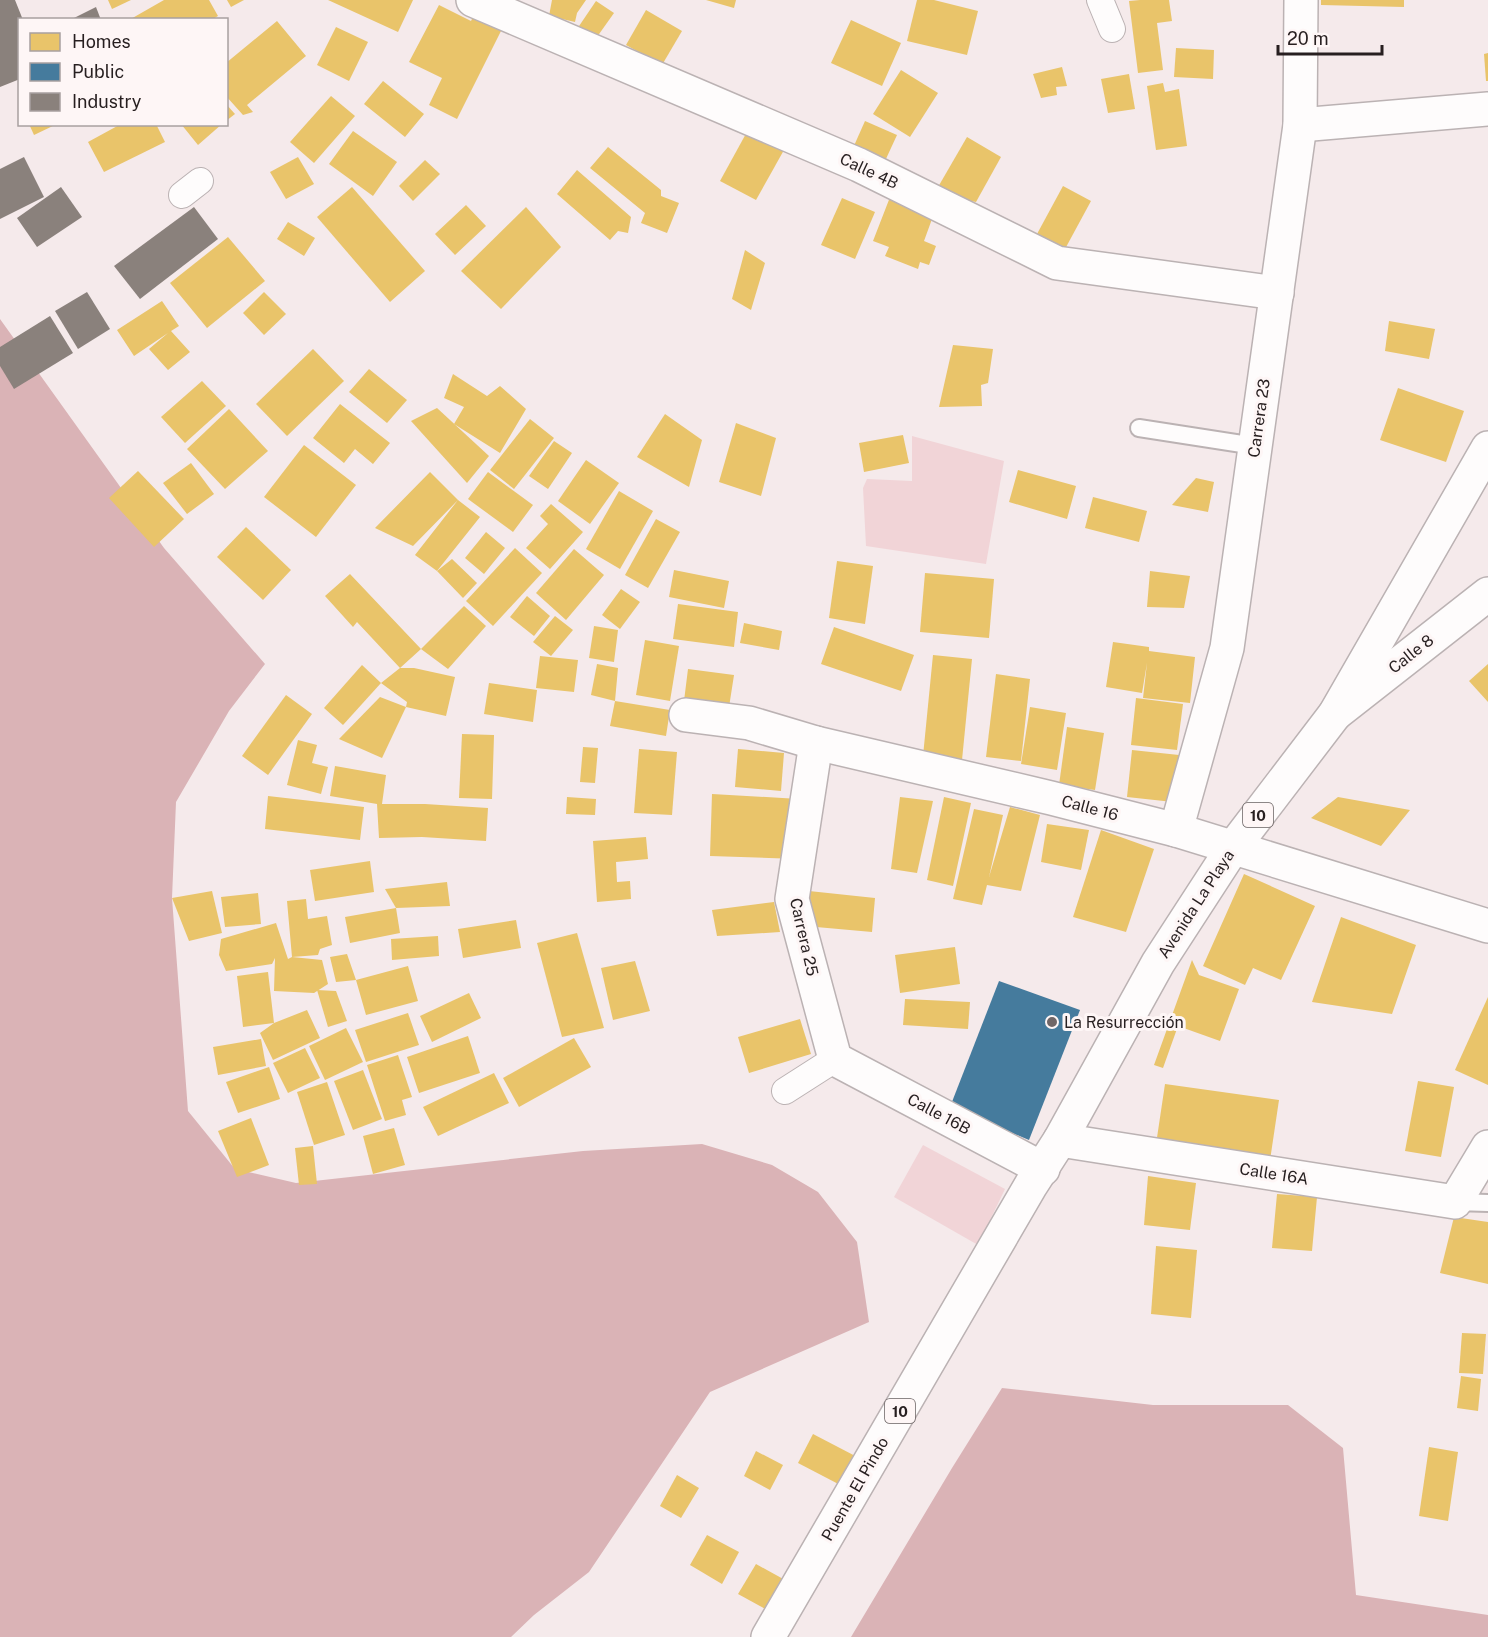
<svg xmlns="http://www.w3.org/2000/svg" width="1488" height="1637" font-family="'Public Sans',sans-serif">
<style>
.green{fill:#f1d4d7}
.water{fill:#dab3b6}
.homes{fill:#e9c46a}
.public{fill:#457b9d}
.industry{fill:#8a817c}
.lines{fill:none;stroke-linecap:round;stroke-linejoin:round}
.service-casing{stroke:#bbb2b3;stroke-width:20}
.pedestrian-casing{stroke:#bbb2b3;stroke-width:28}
.minor-casing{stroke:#bbb2b3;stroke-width:36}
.secondary-casing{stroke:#bbb2b3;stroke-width:36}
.primary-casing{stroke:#bbb2b3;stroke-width:36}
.service{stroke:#fefcfc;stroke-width:16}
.pedestrian{stroke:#fefcfc;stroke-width:26}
.minor{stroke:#fefcfc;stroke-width:33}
.secondary{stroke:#fefcfc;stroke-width:33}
.primary{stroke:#fefcfc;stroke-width:33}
.poi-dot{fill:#6f6667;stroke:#fef6f6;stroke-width:2}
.labels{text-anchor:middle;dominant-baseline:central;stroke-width:6;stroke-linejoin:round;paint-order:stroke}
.shield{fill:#fef6f6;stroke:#686060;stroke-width:1.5}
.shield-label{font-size:15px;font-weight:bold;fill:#271f20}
.street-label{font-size:16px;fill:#271f20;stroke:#fef6f6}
.poi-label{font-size:16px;fill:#271f20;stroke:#fef6f6;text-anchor:start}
</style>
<rect width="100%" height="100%" fill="#f5eaeb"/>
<g class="green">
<polygon points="912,436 1004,461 986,564 866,546 863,488 867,479 912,481"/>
<polygon points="923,1145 1005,1189 978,1245 894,1197"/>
</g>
<g class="water">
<polygon points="0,319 164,548 265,664 229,711 176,802 172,898 188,1111 235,1169 296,1183 583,1151 702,1144 772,1165 818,1192 857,1242 869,1322 710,1392 589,1572 534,1615 511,1637 0,1637"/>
<polygon points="1002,1388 1153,1405 1288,1405 1343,1448 1356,1595 1488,1615 1488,1637 851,1637 952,1468"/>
</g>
<g class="homes">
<polygon points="108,0 131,0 112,9"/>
<polygon points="164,0 209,0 218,16 211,20 129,20"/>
<polygon points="227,0 244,0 231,7"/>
<polygon points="328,0 413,0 398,32"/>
<polygon points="552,0 586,0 577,13 575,22 549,16"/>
<polygon points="706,0 736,0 734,8"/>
<polygon points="917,0 934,0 978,11 967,55 907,41"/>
<polygon points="1140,0 1169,0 1172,21 1157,23 1163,70 1138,73 1129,1"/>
<polygon points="1321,0 1404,0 1404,7 1321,5"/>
<polygon points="596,1 614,13 592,44 575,32"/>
<polygon points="439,5 471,21 477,8 505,23 457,119 429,105 442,78 409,62"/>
<polygon points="646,10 682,31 662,65 626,45"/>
<polygon points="851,20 901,43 882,86 831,63"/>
<polygon points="277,21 306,56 247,105 253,112 243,115 226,96 226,63"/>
<polygon points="336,27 368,42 349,81 317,65"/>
<polygon points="1176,48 1214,50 1213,79 1174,77"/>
<polygon points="1488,53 1488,81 1486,81 1484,54"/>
<polygon points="1062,67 1067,86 1056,87 1057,95 1041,98 1033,74"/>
<polygon points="901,70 938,93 910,137 873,114"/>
<polygon points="1129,74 1135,109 1108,113 1101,79"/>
<polygon points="383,81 424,114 405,137 364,104"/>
<polygon points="1163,83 1165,92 1179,89 1187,146 1156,150 1147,86"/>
<polygon points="331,96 355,116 314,163 290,142"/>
<polygon points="226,104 235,114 226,121"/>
<polygon points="865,121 897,135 885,161 853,148"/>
<polygon points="29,124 57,124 34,135"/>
<polygon points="121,124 156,124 165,142 104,172 88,142"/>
<polygon points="181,124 222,124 198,145"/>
<polygon points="748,130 784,150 756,200 720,181"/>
<polygon points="353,131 397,162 373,196 329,164"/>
<polygon points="967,137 1001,157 976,202 934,194"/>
<polygon points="608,147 661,190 661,196 679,203 667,233 641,223 645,213 590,168"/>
<polygon points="298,157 314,184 286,199 270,172"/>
<polygon points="425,160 440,174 413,201 399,186"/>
<polygon points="577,170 631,217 628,233 618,231 610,240 557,194"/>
<polygon points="1063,186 1091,201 1065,249 1037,234"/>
<polygon points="352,187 425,271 390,302 317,217"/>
<polygon points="892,192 936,208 924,241 936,246 929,265 920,262 918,269 885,256 889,247 873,241"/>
<polygon points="842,198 875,212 855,259 821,245"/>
<polygon points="466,205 486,226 455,255 435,234"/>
<polygon points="526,207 561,247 501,309 461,271"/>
<polygon points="288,222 315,238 304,256 277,239"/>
<polygon points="228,237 265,281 207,328 170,283"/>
<polygon points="745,250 765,263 751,310 732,299"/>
<polygon points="264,292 286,314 264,335 243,313"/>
<polygon points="162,301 179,326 171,331 190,352 168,370 149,349 168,333 134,356 117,330"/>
<polygon points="1389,321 1435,329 1429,359 1385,351"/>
<polygon points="953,345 993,349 988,383 981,385 982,406 939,407"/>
<polygon points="313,349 344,381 287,436 256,404"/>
<polygon points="369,369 407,400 387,423 349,392"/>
<polygon points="453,374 487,396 500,386 526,409 500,453 454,424 464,407 444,398"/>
<polygon points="202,381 226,406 185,443 161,417"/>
<polygon points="1398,388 1464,411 1446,462 1380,440"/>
<polygon points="340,404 390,443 373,464 355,449 344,463 313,438"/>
<polygon points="437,408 489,456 467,483 411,421"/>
<polygon points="229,409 268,451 225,489 187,449"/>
<polygon points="665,414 702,440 689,487 637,457"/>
<polygon points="530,419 554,438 514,489 490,470"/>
<polygon points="736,423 776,438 761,496 719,482"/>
<polygon points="903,435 909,463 864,472 859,443"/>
<polygon points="554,441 572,453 548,489 529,476"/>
<polygon points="304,445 356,485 316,537 264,497"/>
<polygon points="586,460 619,483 590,524 558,501"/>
<polygon points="191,463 214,494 187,514 163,483"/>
<polygon points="1018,470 1076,486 1067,519 1009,502"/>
<polygon points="138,471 184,519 154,547 109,498"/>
<polygon points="430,472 458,500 480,517 437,571 415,555 458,500 413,546 375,528"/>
<polygon points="488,472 533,505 513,532 468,499"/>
<polygon points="1196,478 1214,482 1208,512 1172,505"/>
<polygon points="619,491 653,511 620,569 586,549"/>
<polygon points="1093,497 1147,511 1139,542 1085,528"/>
<polygon points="551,504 583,532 550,569 526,548 548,524 540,516"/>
<polygon points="656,519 680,532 648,588 625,575"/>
<polygon points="246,527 291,570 263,600 217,557"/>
<polygon points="486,532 505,548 484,574 465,558"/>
<polygon points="515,548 542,573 493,626 466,601"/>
<polygon points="574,549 604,575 566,620 536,593"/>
<polygon points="452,559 477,583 463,598 437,571"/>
<polygon points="837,561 873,566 865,624 829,618"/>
<polygon points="674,570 729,581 724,608 669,597"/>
<polygon points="1150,571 1190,576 1184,608 1147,607"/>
<polygon points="925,573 994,579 989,638 920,632"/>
<polygon points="350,574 421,649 400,668 357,622 353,627 325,596"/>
<polygon points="621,589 640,602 620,629 602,615"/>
<polygon points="527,596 550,616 534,636 510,617"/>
<polygon points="678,604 738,612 734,647 673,639"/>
<polygon points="464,606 486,626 448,669 421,649"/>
<polygon points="555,616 573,630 551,656 533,642"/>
<polygon points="744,623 782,631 779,650 740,643"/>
<polygon points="594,626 618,630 614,662 589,658"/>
<polygon points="834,627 914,655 901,691 821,664"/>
<polygon points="645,640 679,646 670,701 636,695"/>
<polygon points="1113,642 1149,647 1149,651 1195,657 1190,703 1143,698 1147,663 1142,693 1106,687"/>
<polygon points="933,655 972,659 962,760 923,756"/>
<polygon points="540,656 578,660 574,692 536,688"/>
<polygon points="597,664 618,668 615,701 591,695"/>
<polygon points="1488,664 1488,702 1469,681"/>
<polygon points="362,665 381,683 343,725 324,708"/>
<polygon points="400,668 414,668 455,677 446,716 406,707 407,702 381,683"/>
<polygon points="688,669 734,675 729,707 684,701"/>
<polygon points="996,674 1030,679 1021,761 986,757"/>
<polygon points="489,683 537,690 533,722 484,714"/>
<polygon points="286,695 312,714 268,775 242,756"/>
<polygon points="380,697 406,707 382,758 339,739"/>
<polygon points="1136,698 1183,704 1177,750 1131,745"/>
<polygon points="615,701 670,710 666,736 610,726"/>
<polygon points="1030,707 1066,713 1057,770 1021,764"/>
<polygon points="1067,727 1104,733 1095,790 1059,785"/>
<polygon points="462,734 494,735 492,799 459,798"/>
<polygon points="298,740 317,745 312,763 328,767 321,794 287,785"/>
<polygon points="583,747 598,748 595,783 580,782"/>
<polygon points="639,749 677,752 672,815 634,813"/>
<polygon points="738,749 784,753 781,791 735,787"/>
<polygon points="1132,750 1179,755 1173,802 1127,797"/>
<polygon points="335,766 386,775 382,804 425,804 488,808 486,841 422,837 379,838 377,804 330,796"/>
<polygon points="712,794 799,799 797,859 710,856"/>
<polygon points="268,796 364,807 360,840 265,829"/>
<polygon points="567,797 596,799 595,815 566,814"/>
<polygon points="900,797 933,801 917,873 891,869"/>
<polygon points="944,797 971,803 953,886 927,880"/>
<polygon points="1338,797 1410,810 1381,846 1311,818"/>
<polygon points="1010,807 1040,815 1021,891 987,885 982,905 953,899 974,809 1003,815 989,877"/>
<polygon points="1047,824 1089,830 1081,870 1041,862"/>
<polygon points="1101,830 1154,849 1126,932 1073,917"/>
<polygon points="646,837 648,859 616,862 617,882 630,881 631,899 597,902 593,841"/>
<polygon points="370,861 374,892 315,901 310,870"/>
<polygon points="1244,874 1315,906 1281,980 1253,968 1245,985 1203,966"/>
<polygon points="447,882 450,906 396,908 385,889"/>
<polygon points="212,891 222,933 189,941 172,898"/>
<polygon points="809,891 875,898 872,932 805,926"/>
<polygon points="258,893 261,924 225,927 221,897"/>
<polygon points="306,899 308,919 327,916 332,945 320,949 318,955 292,957 322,960 328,984 314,993 274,991 275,958 272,964 226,971 219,955 221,939 276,923 288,959 292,957 287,901"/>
<polygon points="774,902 780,932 717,936 712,910"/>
<polygon points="396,908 400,933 350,943 345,917"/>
<polygon points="1341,917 1416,945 1392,1014 1312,1002"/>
<polygon points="516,920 521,948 463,958 458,929"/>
<polygon points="577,933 604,1028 562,1037 537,943"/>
<polygon points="438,936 439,956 392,960 391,939"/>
<polygon points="955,947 960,984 900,993 895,955"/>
<polygon points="347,954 356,980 408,966 418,1001 366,1015 356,980 336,982 330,957"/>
<polygon points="1192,960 1199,975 1239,989 1220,1041 1178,1026 1163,1068 1154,1065"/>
<polygon points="635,961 650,1011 613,1020 601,968"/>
<polygon points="268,972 274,1023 307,1010 320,1038 273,1060 260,1033 274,1023 243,1027 237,976"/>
<polygon points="317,990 336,991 347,1021 328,1027"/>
<polygon points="469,993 481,1018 432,1042 420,1016"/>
<polygon points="1488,997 1488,1085 1455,1070"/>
<polygon points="905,999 970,1002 968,1029 903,1025"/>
<polygon points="408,1013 419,1045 366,1062 355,1030"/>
<polygon points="800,1019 811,1054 749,1073 738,1037"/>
<polygon points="346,1028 363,1062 325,1080 309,1046"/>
<polygon points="468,1036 480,1073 419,1093 407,1057"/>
<polygon points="574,1038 591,1067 519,1107 503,1078"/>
<polygon points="261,1039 266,1066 218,1075 213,1047"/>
<polygon points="305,1048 320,1078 288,1093 273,1063"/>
<polygon points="398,1055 412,1097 402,1100 406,1115 385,1121 367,1065"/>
<polygon points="269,1067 280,1099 238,1113 226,1082"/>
<polygon points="363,1070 382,1119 353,1130 334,1081"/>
<polygon points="494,1073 509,1103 438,1136 423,1107"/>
<polygon points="1418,1081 1454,1087 1441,1157 1405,1151"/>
<polygon points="327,1082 345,1135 314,1145 297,1092"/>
<polygon points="1165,1084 1279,1100 1269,1167 1155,1151"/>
<polygon points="251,1118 269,1165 237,1177 218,1131"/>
<polygon points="394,1128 405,1165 373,1174 363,1136"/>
<polygon points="313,1146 317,1184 299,1185 295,1148"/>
<polygon points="1148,1176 1196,1183 1190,1230 1144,1225"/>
<polygon points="1277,1194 1317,1197 1312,1251 1272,1248"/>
<polygon points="1454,1217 1488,1222 1488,1284 1440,1273"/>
<polygon points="1156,1246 1197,1250 1191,1318 1151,1314"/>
<polygon points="1462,1333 1486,1334 1483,1374 1459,1373"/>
<polygon points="1461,1376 1481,1379 1478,1411 1457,1408"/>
<polygon points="813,1434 861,1459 846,1488 798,1463"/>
<polygon points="1429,1447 1458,1452 1448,1521 1419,1516"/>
<polygon points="756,1451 783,1465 770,1490 744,1476"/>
<polygon points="677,1475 699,1488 681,1518 660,1506"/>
<polygon points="707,1535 739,1552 722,1584 690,1565"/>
<polygon points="756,1564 785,1580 767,1610 738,1594"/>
</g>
<polygon class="public" points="999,981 1080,1010 1029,1140 950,1107"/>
<g class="industry">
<polygon points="0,0 15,0 23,20 20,20 20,79 0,87"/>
<polygon points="96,7 101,20 70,20"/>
<polygon points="24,157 44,197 0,219 0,169"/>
<polygon points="61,187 82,217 37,247 17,218"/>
<polygon points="194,207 218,239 140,299 114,266"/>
<polygon points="87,292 110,329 78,349 55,311"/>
<polygon points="50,316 73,353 14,389 0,366 0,347"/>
</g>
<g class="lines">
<g class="service-casing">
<g id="service">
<polyline points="1139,428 1255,446"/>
<polyline points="1455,1202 1488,1203"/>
</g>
</g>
<g class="pedestrian-casing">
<g id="pedestrian">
<polyline points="1100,0 1112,29"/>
<polyline points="182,195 200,181"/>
<polyline points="785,1091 835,1059"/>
</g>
</g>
<g class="minor-casing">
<g id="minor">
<polyline points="473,0 859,165 1057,263 1277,293"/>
<polyline points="1300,125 1488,109"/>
<polyline points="686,715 749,723 816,743 1051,798 1176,830 1488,926"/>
<polyline points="816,743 792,899 835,1059 1043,1169"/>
<polyline points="1176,830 1227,648 1300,125 1301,0"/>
<polyline points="1060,1140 1455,1202 1488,1147"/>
</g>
</g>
<g class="secondary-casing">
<polyline id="secondary" points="1335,714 1488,594"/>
</g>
<g class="primary-casing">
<polyline id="primary" points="768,1637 1031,1185 1060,1140 1158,963 1232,849 1335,714 1488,448"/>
</g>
<use href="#service" class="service"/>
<use href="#pedestrian" class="pedestrian"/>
<use href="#minor" class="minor"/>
<use href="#secondary" class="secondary"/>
<use href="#primary" class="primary"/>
</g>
<circle class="poi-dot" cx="1052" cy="1022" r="6"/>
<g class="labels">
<g class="shield">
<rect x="1243" y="803" width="30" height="24" rx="4.5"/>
<rect x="885" y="1399" width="30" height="24" rx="4.5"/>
</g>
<g class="shield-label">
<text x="1258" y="815">10</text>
<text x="900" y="1411">10</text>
</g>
<g class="street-label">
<text transform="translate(869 171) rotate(25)">Calle 4B</text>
<text transform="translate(1259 418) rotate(-82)">Carrera 23</text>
<text transform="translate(1411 654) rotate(-38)">Calle 8</text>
<text transform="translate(1090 808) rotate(15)">Calle 16</text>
<text transform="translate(1196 904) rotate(-57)">Avenida La Playa</text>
<text transform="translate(804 937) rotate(77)">Carrera 25</text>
<text transform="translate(939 1114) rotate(28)">Calle 16B</text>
<text transform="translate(1274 1174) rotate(9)">Calle 16A</text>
<text transform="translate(855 1489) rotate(-60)">Puente El Pindo</text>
</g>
<g class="poi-label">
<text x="1064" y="1022">La Resurrección</text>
</g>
</g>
<rect x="18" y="18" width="210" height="108" fill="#fef6f6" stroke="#a8a0a0" stroke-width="1.5"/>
<rect x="30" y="33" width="30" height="18" fill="#e9c46a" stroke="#a8a0a0" stroke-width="1.5"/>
<text x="72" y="48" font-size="18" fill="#271f20">Homes</text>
<rect x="30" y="63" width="30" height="18" fill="#457b9d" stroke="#a8a0a0" stroke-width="1.5"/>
<text x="72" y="78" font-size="18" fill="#271f20">Public</text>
<rect x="30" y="93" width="30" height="18" fill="#8a817c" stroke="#a8a0a0" stroke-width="1.5"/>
<text x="72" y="108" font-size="18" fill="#271f20">Industry</text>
<path d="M1278 45v9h104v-9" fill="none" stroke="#271f20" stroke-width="3"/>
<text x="1287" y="45" font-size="18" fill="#271f20" stroke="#fef6f6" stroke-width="4.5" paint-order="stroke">20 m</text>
</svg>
